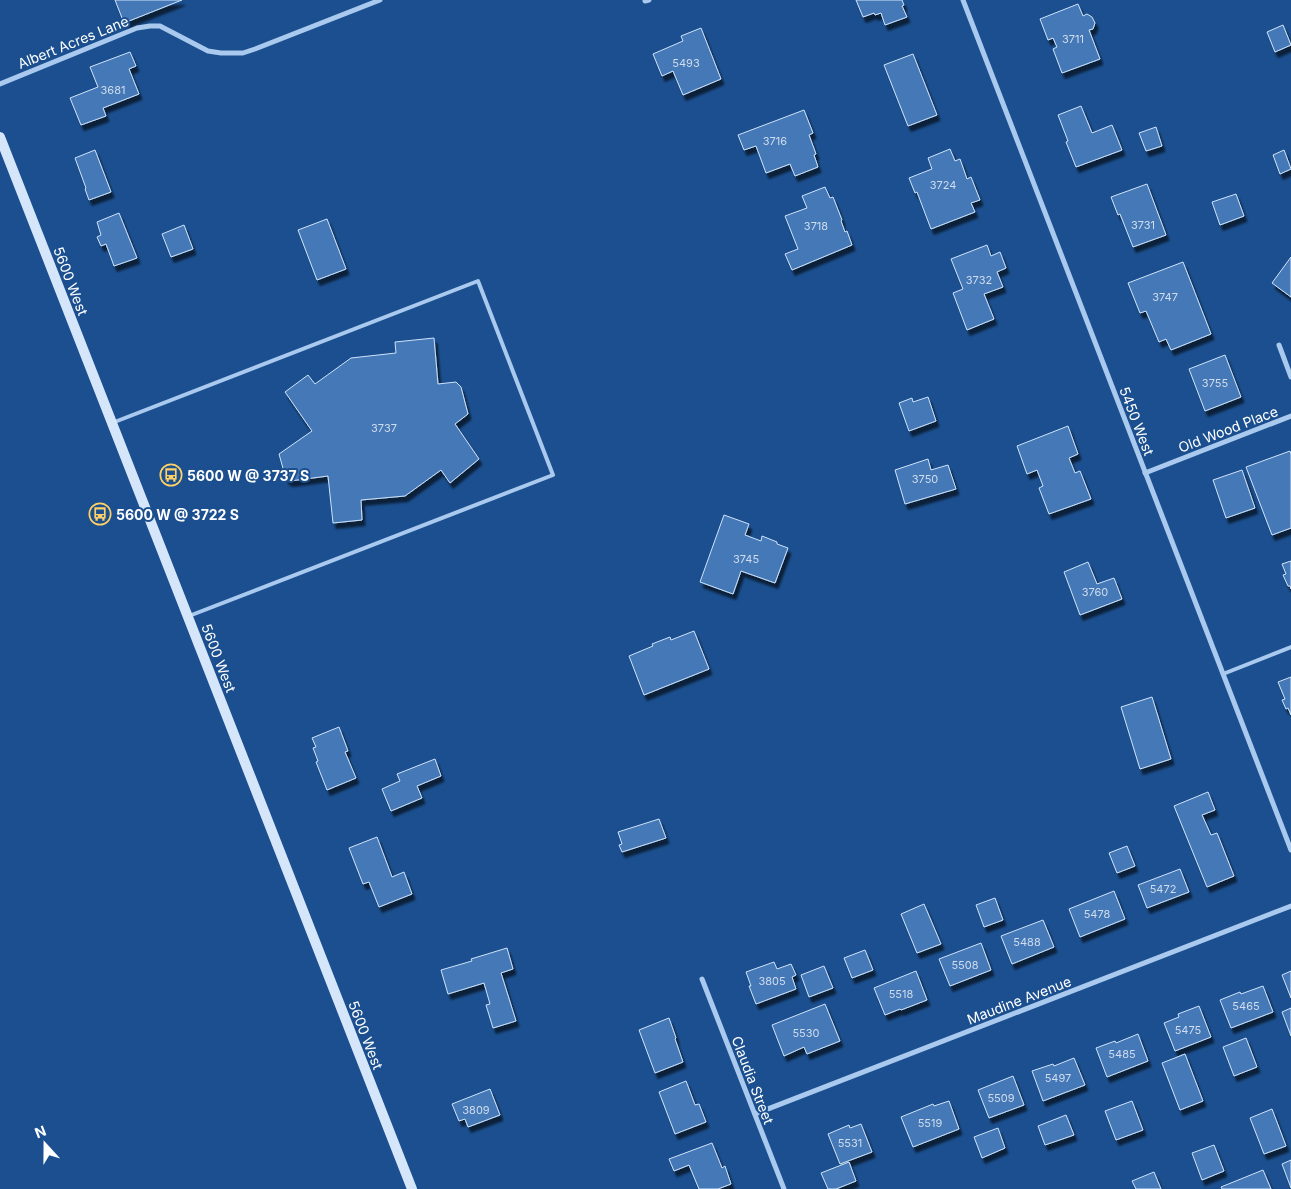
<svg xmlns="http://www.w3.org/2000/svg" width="1291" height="1189" font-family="Inter,sans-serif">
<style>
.building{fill:#4478b7;stroke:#cfe3fa;filter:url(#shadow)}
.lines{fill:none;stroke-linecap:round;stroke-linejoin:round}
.service{stroke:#a9c9ee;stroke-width:4}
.minor{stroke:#a9c9ee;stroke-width:5}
.secondary{stroke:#d6e6fa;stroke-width:10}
.labels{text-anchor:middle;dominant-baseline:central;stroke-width:4;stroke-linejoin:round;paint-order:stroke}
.number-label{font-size:11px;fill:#d0dded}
.street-label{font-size:14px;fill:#fff;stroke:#1b4f8f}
.poi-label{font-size:14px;font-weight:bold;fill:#fff;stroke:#1b4f8f;text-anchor:start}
</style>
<defs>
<filter id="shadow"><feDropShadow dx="3" dy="5.5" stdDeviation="1" flood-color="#0009"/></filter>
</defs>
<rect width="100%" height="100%" fill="#1b4f8f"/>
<g class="building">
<polygon points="115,0 182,0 124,23"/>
<polygon points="856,0 902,0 904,5 902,6 907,17 885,25 881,13 875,15 874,13 863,17"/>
<polygon points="1078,4 1083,16 1087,14 1092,17 1095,23 1093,29 1089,30 1100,59 1062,73 1053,49 1057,47 1053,38 1048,40 1040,19"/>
<polygon points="1283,25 1291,45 1275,52 1267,32"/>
<polygon points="701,28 721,79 683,95 673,71 662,76 653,54 683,41 681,36"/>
<polygon points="130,52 136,66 129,69 139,94 103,108 106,116 81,125 70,98 98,87 90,67"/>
<polygon points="913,54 937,115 908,126 884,65"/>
<polygon points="1081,106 1092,133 1112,125 1122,150 1076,167 1066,142 1068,141 1058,115"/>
<polygon points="804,110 813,133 809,135 816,154 814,155 818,167 795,176 790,164 766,173 756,146 744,150 738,135"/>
<polygon points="1156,127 1162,146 1146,151 1139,133"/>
<polygon points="950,149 955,161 960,159 967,179 971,177 980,200 971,203 975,212 931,229 917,192 915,193 909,178 932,169 928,158"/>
<polygon points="95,150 111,192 89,200 85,189 86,188 75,158"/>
<polygon points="1284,150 1291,169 1280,174 1273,155"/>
<polygon points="1147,184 1166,235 1133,247 1120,214 1118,215 1111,197"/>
<polygon points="825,187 830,198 833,197 842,220 841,221 845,232 847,231 852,245 792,270 785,254 798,249 785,216 807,208 802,196"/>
<polygon points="1236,194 1244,216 1220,225 1212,202"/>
<polygon points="119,213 137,258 114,266 106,244 101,246 97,237 101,235 97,222"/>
<polygon points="327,219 346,269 317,280 298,230"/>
<polygon points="184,225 193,249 171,257 162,234"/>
<polygon points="987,245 991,256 1000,252 1006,268 997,272 1003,287 984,294 994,319 967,330 953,293 963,289 951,259"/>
<polygon points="1291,257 1291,297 1272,283"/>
<polygon points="1183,262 1211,334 1171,350 1166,339 1159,342 1146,311 1140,313 1128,283"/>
<polygon points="434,338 438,384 456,382 461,387 468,414 455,424 479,459 450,483 441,470 405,496 361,500 362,520 333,523 328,476 290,481 286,479 279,454 312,431 285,392 308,375 315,384 351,358 396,353 395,342"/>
<polygon points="1225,355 1241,397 1205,411 1189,369"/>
<polygon points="928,397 936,421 909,431 899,403 912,398 913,402"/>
<polygon points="1068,426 1078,454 1069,458 1075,473 1080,471 1091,499 1049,514 1039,488 1043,486 1037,470 1027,474 1017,446"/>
<polygon points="1290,451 1291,454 1291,528 1272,535 1246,467"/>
<polygon points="928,459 931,470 948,465 956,489 905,504 895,470"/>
<polygon points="1242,470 1255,508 1226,518 1213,480"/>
<polygon points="724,515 749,524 745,535 761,541 762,536 777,542 777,544 788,548 775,583 741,571 733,594 700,582"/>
<polygon points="1291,561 1291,589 1290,586 1288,586 1283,575 1286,574 1282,564"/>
<polygon points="1088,562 1097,584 1114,578 1122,599 1080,615 1064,572"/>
<polygon points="694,631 709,669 644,695 629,656 653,646 652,644 670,637 671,640"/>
<polygon points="1291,677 1291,715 1288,708 1286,709 1282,700 1285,699 1278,682"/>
<polygon points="1152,697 1171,759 1140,769 1121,707"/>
<polygon points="339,727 348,751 345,752 356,778 327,790 316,762 318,761 313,748 316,747 312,738"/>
<polygon points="435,759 441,776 417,786 422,798 391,811 382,789 400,781 397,774"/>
<polygon points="1208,792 1215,810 1202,815 1211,835 1217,833 1234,876 1207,887 1174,806"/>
<polygon points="659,819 666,838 622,852 619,845 622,844 618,832"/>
<polygon points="377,837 392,877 404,872 412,894 379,907 369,882 363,884 349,848"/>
<polygon points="1127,846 1135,866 1117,873 1109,853"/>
<polygon points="1180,869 1189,892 1147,908 1138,885"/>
<polygon points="1114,891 1125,919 1080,937 1069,909"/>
<polygon points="995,898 1003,920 984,927 976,905"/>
<polygon points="924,904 941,944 917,953 901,914"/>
<polygon points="1043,920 1054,947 1012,964 1001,936"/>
<polygon points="981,943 991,970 950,986 939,959"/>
<polygon points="507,948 513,969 501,973 516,1021 493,1028 486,1005 490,1004 484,983 448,994 441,970 472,961 471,959"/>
<polygon points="865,950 873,970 852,978 844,958"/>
<polygon points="774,962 777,969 791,964 796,975 792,977 796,989 756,1004 749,986 751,986 746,972"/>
<polygon points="824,966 833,988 809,997 801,975"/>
<polygon points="916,971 927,1000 901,1010 900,1009 885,1015 874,988"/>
<polygon points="1291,971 1291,998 1282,975"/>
<polygon points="1263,986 1273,1012 1231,1028 1220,1000 1240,992 1241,994"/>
<polygon points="825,1004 840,1041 807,1054 804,1047 784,1056 772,1025"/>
<polygon points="1199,1006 1211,1037 1175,1051 1164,1023 1179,1017 1178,1014"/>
<polygon points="1291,1008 1291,1036 1282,1012"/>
<polygon points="669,1018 676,1038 675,1039 683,1062 655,1073 639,1030"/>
<polygon points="1138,1034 1148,1061 1107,1077 1096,1048 1115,1041 1116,1043"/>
<polygon points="1246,1038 1257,1067 1234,1076 1223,1047"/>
<polygon points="1185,1054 1203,1101 1180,1110 1162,1063"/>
<polygon points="1074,1058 1085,1085 1043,1101 1032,1071 1053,1064 1054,1066"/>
<polygon points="1013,1076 1024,1105 989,1118 978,1090"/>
<polygon points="686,1081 695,1105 699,1104 706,1122 675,1134 659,1092"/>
<polygon points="490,1089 500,1115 468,1127 465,1119 459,1121 452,1104"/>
<polygon points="949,1101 959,1129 913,1147 901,1117 933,1104 934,1106"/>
<polygon points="1132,1101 1143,1130 1116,1140 1105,1111"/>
<polygon points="1272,1109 1286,1146 1264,1154 1250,1118"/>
<polygon points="1066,1115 1074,1135 1045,1145 1038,1126"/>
<polygon points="861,1124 872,1152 840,1164 828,1134 849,1125 850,1128"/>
<polygon points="998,1128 1005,1148 982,1158 974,1137"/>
<polygon points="712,1143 722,1168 725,1166 731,1184 718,1189 699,1189 689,1165 674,1171 669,1159"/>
<polygon points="1214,1145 1224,1171 1202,1180 1192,1153"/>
<polygon points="1291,1160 1291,1188 1282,1164"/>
<polygon points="849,1162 856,1181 836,1189 828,1189 821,1173"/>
<polygon points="1263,1170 1271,1189 1222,1189 1221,1187"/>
<polygon points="1154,1172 1161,1189 1136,1189 1132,1181"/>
</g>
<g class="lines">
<g class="service">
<polyline points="112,423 478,281 553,475 189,616"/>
<polyline points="1223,674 1291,647"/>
</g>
<g class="minor">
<polyline points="963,0 1291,850"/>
<polyline points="645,1 649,0"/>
<polyline points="0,84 137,28 150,26 160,26 208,51 221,53 243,53 255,49 380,0"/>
<polyline points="1279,345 1291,377"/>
<polyline points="1145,473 1291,416"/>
<polyline points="702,979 784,1189"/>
<polyline points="755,1114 1291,906"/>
</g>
<polyline class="secondary" points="0,137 412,1189"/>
</g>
<defs>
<g id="bus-ring" transform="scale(1.125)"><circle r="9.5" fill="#1b4f8f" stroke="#ffd166" stroke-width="1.5"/><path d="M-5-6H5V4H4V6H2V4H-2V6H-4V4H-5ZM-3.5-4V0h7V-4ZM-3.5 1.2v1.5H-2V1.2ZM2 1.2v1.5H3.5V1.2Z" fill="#ffd166"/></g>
</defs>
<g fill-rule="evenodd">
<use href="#bus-ring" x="171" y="475"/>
<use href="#bus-ring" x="100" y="514"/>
</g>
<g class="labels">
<g class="number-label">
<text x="1073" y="39">3711</text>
<text x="686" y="63">5493</text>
<text x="113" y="90">3681</text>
<text x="775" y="141">3716</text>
<text x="943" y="185">3724</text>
<text x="1143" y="225">3731</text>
<text x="816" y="226">3718</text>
<text x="979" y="280">3732</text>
<text x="1165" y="297">3747</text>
<text x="1215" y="383">3755</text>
<text x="384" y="428">3737</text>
<text x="925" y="479">3750</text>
<text x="746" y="559">3745</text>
<text x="1095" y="592">3760</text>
<text x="1163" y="889">5472</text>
<text x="1097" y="914">5478</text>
<text x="1027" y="942">5488</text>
<text x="965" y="965">5508</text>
<text x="772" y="981">3805</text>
<text x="901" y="994">5518</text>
<text x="1246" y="1006">5465</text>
<text x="1188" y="1030">5475</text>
<text x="806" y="1033">5530</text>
<text x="1122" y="1054">5485</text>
<text x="1058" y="1078">5497</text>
<text x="1001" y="1098">5509</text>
<text x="476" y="1110">3809</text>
<text x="930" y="1123">5519</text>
<text x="850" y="1143">5531</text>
</g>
<g class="street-label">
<text transform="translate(73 42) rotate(-22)">Albert Acres Lane</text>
<text transform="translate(71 281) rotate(69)">5600 West</text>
<text transform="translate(1137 421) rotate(69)">5450 West</text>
<text transform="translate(1228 429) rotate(-21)">Old Wood Place</text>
<text transform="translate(219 658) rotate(69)">5600 West</text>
<text transform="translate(1019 1000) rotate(-21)">Maudine Avenue</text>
<text transform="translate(366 1035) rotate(69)">5600 West</text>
<text transform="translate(753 1080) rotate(69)">Claudia Street</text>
</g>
<g class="poi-label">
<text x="187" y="475">5600 W @ 3737 S</text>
<text x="116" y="514">5600 W @ 3722 S</text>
</g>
</g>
<g transform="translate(45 1144) rotate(339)" stroke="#1b4f8f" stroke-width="4" paint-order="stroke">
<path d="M0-4L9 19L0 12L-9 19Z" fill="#ffffff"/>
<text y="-8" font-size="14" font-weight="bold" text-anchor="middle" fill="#ffffff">N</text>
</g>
</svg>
